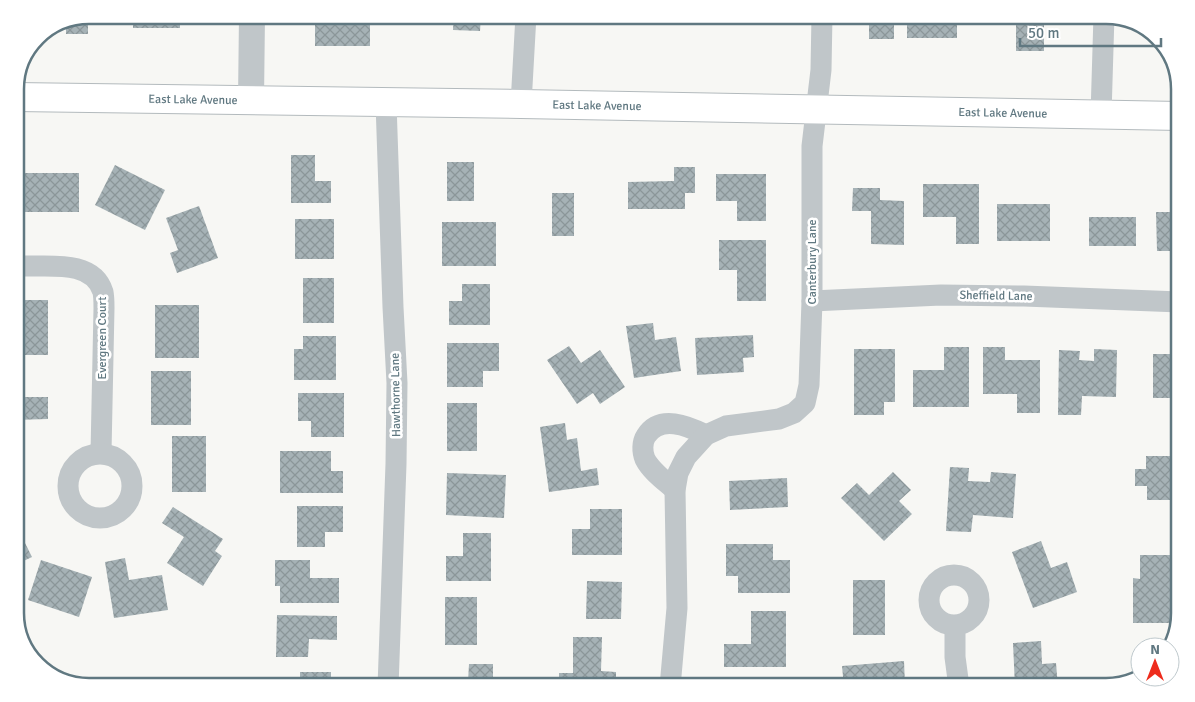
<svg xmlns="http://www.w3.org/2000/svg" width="1195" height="702" font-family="Signika,sans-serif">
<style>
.building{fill:url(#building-cross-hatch)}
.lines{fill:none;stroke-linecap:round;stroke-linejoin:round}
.primary-casing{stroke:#b3babd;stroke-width:30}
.minor{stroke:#c0c6c9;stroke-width:21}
.tertiary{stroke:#c0c6c9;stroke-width:26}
.primary{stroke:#fff;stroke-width:28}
.labels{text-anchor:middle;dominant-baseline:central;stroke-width:5;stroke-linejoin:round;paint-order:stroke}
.street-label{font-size:12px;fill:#607881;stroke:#fff}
.rim{fill:none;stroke:#607881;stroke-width:2.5}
</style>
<defs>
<pattern id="building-cross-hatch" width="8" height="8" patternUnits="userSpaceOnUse" patternTransform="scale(1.25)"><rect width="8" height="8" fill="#a6b2b6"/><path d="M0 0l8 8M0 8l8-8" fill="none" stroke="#8b9699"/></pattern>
</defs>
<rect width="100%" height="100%" fill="#f7f7f4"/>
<g class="building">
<rect x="133" y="15" width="47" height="13"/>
<rect x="315" y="15" width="55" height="31"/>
<polygon points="454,15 481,15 480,31 453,30"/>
<rect x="721" y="15" width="27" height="7"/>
<rect x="869" y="15" width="25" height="24"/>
<rect x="907" y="15" width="50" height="23"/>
<rect x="1016" y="15" width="28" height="36"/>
<polygon points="88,16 88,34 66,34 66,25"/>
<polygon points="291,155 315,155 315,181 331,181 331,203 291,203"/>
<rect x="447" y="162" width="27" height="39"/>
<polygon points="115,165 165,190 145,230 95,205"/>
<polygon points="674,167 695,167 695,193 685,193 685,209 628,209 628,182 674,181"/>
<rect x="23" y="173" width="56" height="39"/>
<polygon points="716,174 766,174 766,221 737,221 737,201 716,201"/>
<polygon points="923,184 979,184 979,244 956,244 956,217 923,217"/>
<polygon points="853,188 880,188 880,200 904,201 904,245 871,244 871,211 852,211"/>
<rect x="552" y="193" width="22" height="43"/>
<polygon points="1173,195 1180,195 1180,251 1157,251 1156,212 1173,212"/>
<rect x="997" y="204" width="53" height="37"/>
<polygon points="199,206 218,258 177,273 170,253 178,250 166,218"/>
<rect x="1089" y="217" width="47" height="29"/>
<rect x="295" y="219" width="39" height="40"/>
<rect x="442" y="222" width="54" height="44"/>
<polygon points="719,240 766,240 766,301 737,301 737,270 719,270"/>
<rect x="303" y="278" width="31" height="45"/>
<polygon points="462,284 490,284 490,325 449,325 449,301 462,301"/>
<polygon points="18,300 48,300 48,355 15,355 15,318 18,318"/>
<rect x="155" y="305" width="44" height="53"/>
<polygon points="653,323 655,340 676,337 681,371 634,378 626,326"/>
<polygon points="753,335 754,357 743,358 744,372 697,375 695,338"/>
<polygon points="303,336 336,336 336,380 294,380 294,349 303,349"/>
<polygon points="447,343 499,343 499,371 483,371 483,387 447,387"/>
<polygon points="569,346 581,363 600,350 625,387 600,404 593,393 577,404 547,360"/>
<polygon points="944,347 969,347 969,407 913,407 913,370 944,370"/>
<polygon points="983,347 1005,347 1005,360 1040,360 1040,413 1017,413 1017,394 983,394"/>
<polygon points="854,349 895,349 895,402 884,402 884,415 854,415"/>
<polygon points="1094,349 1117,350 1116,397 1082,396 1081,415 1058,415 1059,350 1080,351 1079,360 1094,361"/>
<rect x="1153" y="354" width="27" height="44"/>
<polygon points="15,365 23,365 23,397 48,397 48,419 15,420"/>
<rect x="151" y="371" width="40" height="54"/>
<polygon points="298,393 344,393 344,437 311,437 311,421 298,421"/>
<rect x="447" y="403" width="30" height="48"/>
<polygon points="565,423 567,440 577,438 581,471 597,468 599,485 549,492 540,427"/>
<rect x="15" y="434" width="5" height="55"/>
<rect x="172" y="436" width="34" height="56"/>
<polygon points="280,451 331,451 331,471 343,471 343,493 280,493"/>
<polygon points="1146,456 1175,456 1175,500 1147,500 1147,486 1135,486 1135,469 1146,469"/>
<polygon points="950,467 969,468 968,481 990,482 991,472 1016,474 1013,518 973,515 971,532 946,531"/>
<polygon points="893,472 911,490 899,501 912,514 884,541 841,498 857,483 869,495"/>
<polygon points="447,473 506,475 504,518 446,515"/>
<polygon points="787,478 788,507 730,510 729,481"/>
<polygon points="297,506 343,506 343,532 325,532 325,547 297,547"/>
<polygon points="173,507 223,539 215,551 222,556 203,586 167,563 184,537 162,523"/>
<polygon points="590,509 622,509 622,555 572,555 572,529 590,529"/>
<polygon points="15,523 32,557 15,565"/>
<polygon points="463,533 491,533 491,581 446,581 446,556 463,556"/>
<polygon points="1041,541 1051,568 1067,562 1077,592 1033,608 1012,552"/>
<polygon points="726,544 773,544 773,560 790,560 790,593 738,593 738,576 726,576"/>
<polygon points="1140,555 1174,555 1174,599 1180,599 1180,613 1177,623 1133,623 1133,578 1140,579"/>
<polygon points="125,558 129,580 162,575 168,610 114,618 105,562"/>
<polygon points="41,560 92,577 79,617 28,600"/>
<polygon points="275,560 310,560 310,578 339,578 339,603 280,603 280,586 275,586"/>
<rect x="853" y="580" width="32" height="55"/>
<polygon points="587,581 622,582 621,619 586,619"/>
<rect x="445" y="597" width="32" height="48"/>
<polygon points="751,611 786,611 786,667 724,667 724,644 751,644"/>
<polygon points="277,615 337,616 337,640 309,639 308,657 276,657"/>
<polygon points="573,637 602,637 601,671 616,672 616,687 559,687 559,673 573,673"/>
<polygon points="1041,641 1042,664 1056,663 1058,687 1015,687 1013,643"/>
<polygon points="904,661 905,685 892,686 892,687 844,687 842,666"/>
<polygon points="469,664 493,664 493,687 439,687 439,681 468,682"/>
<rect x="300" y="672" width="31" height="15"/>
<polygon points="721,682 758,683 758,687 721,687"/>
</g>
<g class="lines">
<g class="primary-casing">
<g id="primary">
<path id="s1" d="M15,97L521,104L1180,116"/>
</g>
</g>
<g class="minor">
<polyline points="386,103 393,307 397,383 396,464 388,687"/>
<polyline points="521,104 526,15"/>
<polyline points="1101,115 1104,15"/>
<path d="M15,265L21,266C48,267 93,259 103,292C104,297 104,303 104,308L101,453"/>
<polyline points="812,301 941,295 1024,296 1180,302"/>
<circle cx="100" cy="486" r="32"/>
<path d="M675,490C665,481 651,471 645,459C642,452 642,442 646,436C660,414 688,426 706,435"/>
<circle cx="954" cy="600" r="25"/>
<polyline points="955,626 955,657 959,687"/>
<polyline points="670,687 677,608 675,490 678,473 686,457 706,435 726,426 779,419 794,413 805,403 809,385 812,301 812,146 821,70 822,15"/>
</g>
<polyline class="tertiary" points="251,100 252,15"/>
<use href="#primary" class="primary"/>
</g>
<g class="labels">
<g class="street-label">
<text stroke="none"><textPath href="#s1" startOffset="178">East Lake Avenue</textPath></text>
<text stroke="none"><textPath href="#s1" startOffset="582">East Lake Avenue</textPath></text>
<text stroke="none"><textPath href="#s1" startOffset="988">East Lake Avenue</textPath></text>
<text transform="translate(812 262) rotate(-90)">Canterbury Lane</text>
<text transform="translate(996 296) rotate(1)">Sheffield Lane</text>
<text transform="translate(102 338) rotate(-90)">Evergreen Court</text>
<text transform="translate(396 395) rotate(-91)">Hawthorne Lane</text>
</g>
</g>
<path d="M0 0H1195V702H0ZM89 24H1106A65 65 0 0 1 1171 89V613A65 65 0 0 1 1106 678H89A65 65 0 0 1 24 613V89A65 65 0 0 1 89 24Z" fill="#fff" fill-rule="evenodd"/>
<path class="rim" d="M89 24H1106A65 65 0 0 1 1171 89V613A65 65 0 0 1 1106 678H89A65 65 0 0 1 24 613V89A65 65 0 0 1 89 24Z"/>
<g transform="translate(1155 662)"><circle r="24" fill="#ffffff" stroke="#bfc9cd"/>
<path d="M0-4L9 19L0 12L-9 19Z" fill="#ee2c1d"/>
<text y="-8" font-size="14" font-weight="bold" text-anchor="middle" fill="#607881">N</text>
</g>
<path d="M1020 38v8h141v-8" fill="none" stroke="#607881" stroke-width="2.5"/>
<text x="1028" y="38" font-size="15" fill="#607881" stroke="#ffffff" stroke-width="4" paint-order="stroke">50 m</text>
</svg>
